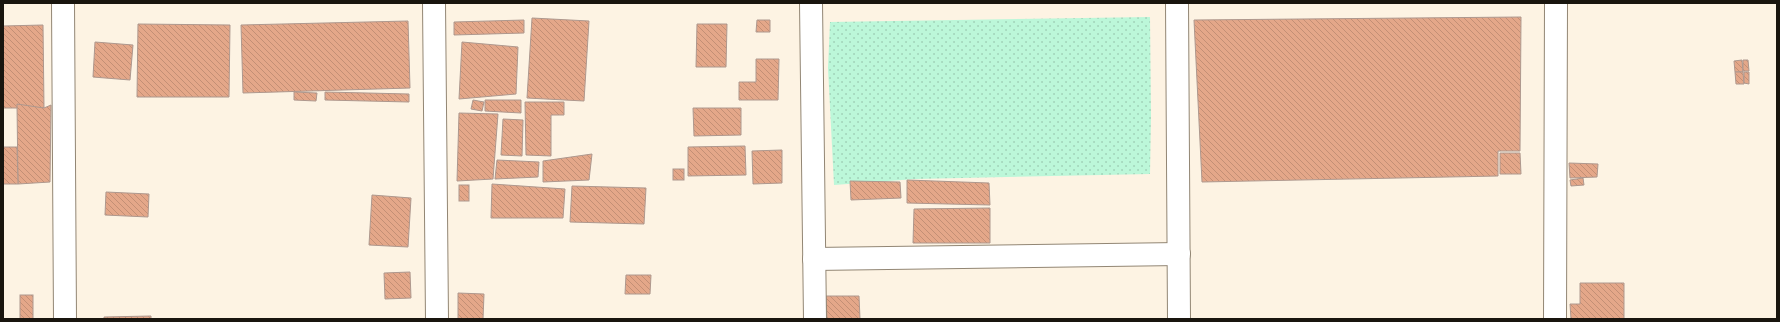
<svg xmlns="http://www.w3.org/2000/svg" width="1780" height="322" font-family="'IBM Plex Serif',serif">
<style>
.grass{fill:url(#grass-dots)}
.building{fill:url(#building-back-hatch);stroke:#ae988e}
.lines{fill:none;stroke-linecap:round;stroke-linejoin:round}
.minor-casing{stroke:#928674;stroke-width:24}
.minor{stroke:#fff;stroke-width:22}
</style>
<defs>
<pattern id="grass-dots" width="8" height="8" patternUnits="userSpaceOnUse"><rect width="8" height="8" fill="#bcf7d9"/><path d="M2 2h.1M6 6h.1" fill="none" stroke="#a1d3b9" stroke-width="1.8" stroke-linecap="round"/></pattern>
<pattern id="building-back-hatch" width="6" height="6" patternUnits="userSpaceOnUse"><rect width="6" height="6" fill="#e4a789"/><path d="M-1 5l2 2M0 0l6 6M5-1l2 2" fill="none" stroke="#c38f75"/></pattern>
</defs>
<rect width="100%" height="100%" fill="#fdf3e3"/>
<polygon class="grass" points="1150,17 1151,116 1150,174 915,179 834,185 828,68 830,22"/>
<g class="building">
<polygon points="1521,17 1520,151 1498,151 1498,176 1202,182 1194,20"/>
<polygon points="532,18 589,21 584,101 527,98"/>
<polygon points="524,20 524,33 454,35 454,22"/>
<polygon points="757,20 770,20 770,32 756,32"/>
<polygon points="408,21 410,88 243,93 241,25"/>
<polygon points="138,24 230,25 229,97 137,97"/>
<polygon points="697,24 727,24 726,67 696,67"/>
<polygon points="43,25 44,108 3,108 3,26"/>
<polygon points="95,42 133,45 130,80 93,77"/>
<polygon points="462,42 518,47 516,94 459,99"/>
<polygon points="756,59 779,59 778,100 739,100 739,82 756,82"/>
<polygon points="1742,60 1743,72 1735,72 1734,61"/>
<polygon points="1743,60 1748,60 1749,71 1743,71"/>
<polygon points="1735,72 1743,72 1744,84 1736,84"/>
<polygon points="1744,72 1749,72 1749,84 1744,83"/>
<polygon points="294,92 317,93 316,101 294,100"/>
<polygon points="325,92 409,94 409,102 325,100"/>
<polygon points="473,100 484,102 482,111 471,109"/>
<polygon points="485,100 521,100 521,113 485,111"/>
<polygon points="525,102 564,102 564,115 551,115 551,156 526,155"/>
<polygon points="17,104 44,108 51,105 50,182 18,184"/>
<polygon points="693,108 741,108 741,135 694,136"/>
<polygon points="459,113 498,114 493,179 457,181"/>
<polygon points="503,119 523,120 522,156 501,155"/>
<polygon points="745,146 746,175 688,176 688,147"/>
<polygon points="3,147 17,147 18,184 3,184"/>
<polygon points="782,150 782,183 753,184 752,151"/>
<polygon points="1500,153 1520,153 1521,174 1500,174"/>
<polygon points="592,154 589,180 543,182 543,161"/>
<polygon points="497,160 539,162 538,177 495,179"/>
<polygon points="1569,163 1598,164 1597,177 1570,178"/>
<rect x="673" y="169" width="11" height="11"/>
<polygon points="1583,178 1584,185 1571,186 1570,180"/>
<polygon points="907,180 989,183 990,205 907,203"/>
<polygon points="850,181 900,182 901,198 851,200"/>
<polygon points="492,184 565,189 563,218 491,218"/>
<rect x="459" y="185" width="10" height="16"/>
<polygon points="572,186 646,188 644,224 570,222"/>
<polygon points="106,192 149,194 148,217 105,215"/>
<polygon points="372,195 411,198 408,247 369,245"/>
<polygon points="990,208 990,243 913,243 914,209"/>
<polygon points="410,272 411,298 385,299 384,273"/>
<polygon points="626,275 651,275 650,294 625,294"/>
<polygon points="1580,283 1624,283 1624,319 1571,319 1570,304 1580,304"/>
<polygon points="458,293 484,294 483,319 458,319"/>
<rect x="20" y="295" width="13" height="24"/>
<polygon points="826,296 859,296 860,319 827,319"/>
<polygon points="151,316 151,319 104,319 104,317"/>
</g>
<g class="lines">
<g class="minor-casing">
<g id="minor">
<polyline points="63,3 65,319"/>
<polyline points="434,3 437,319"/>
<polyline points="811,3 815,319"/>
<polyline points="1177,3 1179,319"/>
<polyline points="814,259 1179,254"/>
<polyline points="1555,319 1556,3"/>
</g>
</g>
<use href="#minor" class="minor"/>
</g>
<rect width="1780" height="322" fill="none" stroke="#19150e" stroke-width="8"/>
</svg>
